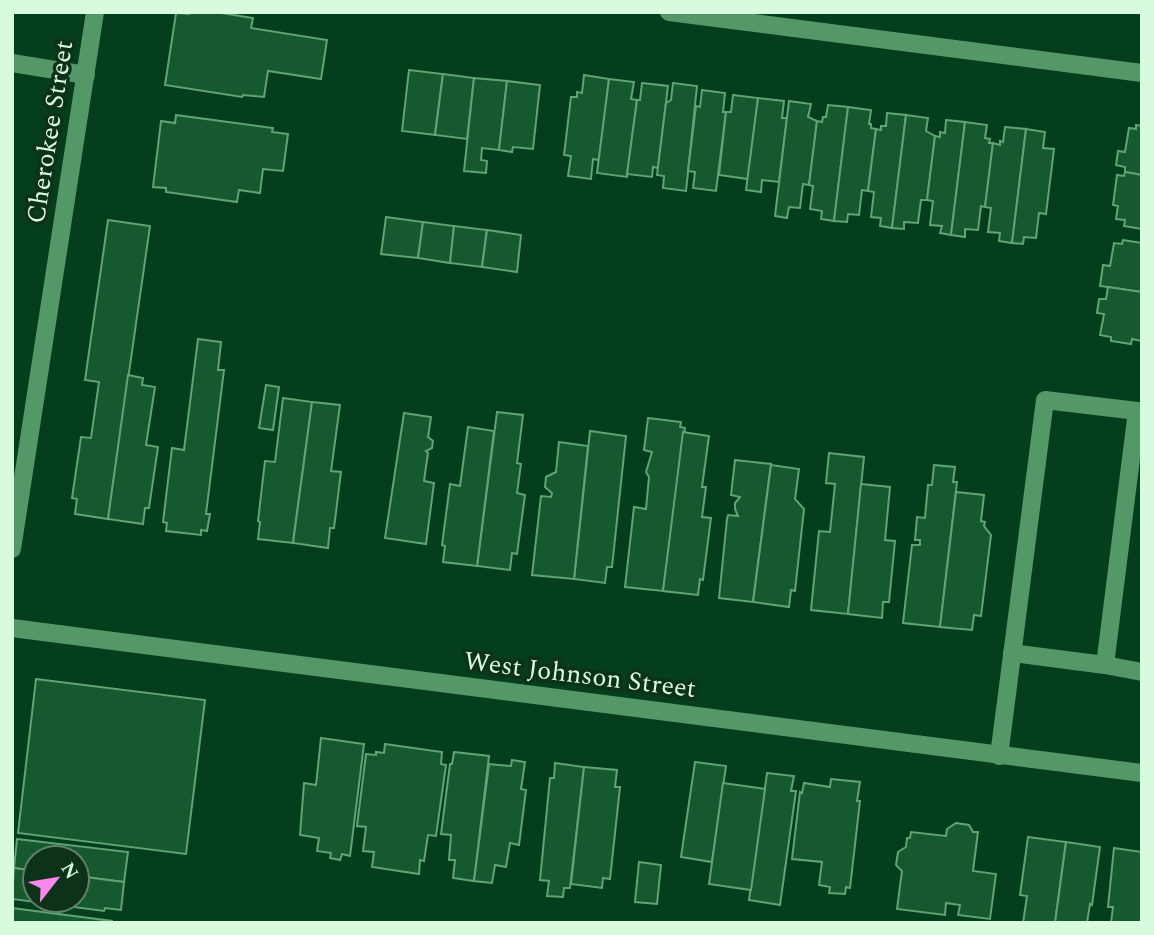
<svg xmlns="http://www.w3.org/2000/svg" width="1154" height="935" font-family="Spectral,serif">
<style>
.building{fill:#17592f;stroke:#60a473;stroke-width:2}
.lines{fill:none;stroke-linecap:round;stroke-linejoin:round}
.service{stroke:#549867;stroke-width:18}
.minor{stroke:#549867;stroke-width:18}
.tertiary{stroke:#549867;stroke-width:18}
.labels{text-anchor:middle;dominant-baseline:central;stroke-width:7;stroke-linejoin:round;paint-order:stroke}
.street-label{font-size:26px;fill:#d8fadf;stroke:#0d3119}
</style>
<rect width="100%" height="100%" fill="#053e1d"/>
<g class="building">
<polygon points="189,12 215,12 253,18 251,28 327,40 321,79 268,71 264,97 243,95 242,97 165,85 176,13 189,14"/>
<polygon points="409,70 443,74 435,135 402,131"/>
<polygon points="443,74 474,78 467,139 435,135"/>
<polygon points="584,75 609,79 599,160 593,159 591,179 568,176 571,156 564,155 571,97 577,97 577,92 582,93"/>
<polygon points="474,78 507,81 499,150 482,148 481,160 487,161 486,173 464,171"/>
<polygon points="609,79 634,82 631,99 637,100 627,177 597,173"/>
<polygon points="507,81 540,85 533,149 513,147 512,152 499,150"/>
<polygon points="642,83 668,86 658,168 653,167 652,177 627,174 637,100 640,100"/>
<polygon points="673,83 697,86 686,191 663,188 664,176 657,175 666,103 671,100"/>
<polygon points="702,90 725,93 723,112 726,112 716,191 693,188 695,172 688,171 696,106 700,107"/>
<polygon points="733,95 758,98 748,179 719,175 726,112 731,112"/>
<polygon points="758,98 784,101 782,118 787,118 779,182 762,180 761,192 746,190"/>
<polygon points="789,101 811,104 808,117 817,121 809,185 803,184 800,208 789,207 787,218 775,216"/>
<polygon points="828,105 848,107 834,221 821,219 822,211 810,209 813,186 809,185 817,121 822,122 823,117 826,117"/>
<polygon points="848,107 871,110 869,124 871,124 871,128 876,129 868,191 862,190 859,215 848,214 847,222 834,221"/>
<polygon points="887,113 906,115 892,228 880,226 881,218 871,217 874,192 868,191 876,129 881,130 881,126 886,126"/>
<polygon points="176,115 273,128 272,132 288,134 283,171 263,169 260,193 239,190 237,202 166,192 166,188 153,187 161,121 175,123"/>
<polygon points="906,115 928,118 926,131 935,136 927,200 921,200 918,223 904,222 904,229 892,228"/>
<polygon points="946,120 965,122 951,235 940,233 942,226 930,225 933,201 927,200 935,136 940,137 940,132 945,133"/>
<polygon points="965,122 987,125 985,138 990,139 989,143 993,143 985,207 981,206 978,230 965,229 965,237 951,235"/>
<polygon points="1136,125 1142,126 1142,175 1125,172 1125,167 1116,165 1118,151 1125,152 1129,128 1136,129"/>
<polygon points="1005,127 1026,129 1012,243 999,241 1000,233 988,232 991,208 985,207 993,143 1000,145 1000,141 1003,142"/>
<polygon points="1026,129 1045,132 1043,148 1054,149 1046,214 1039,213 1036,238 1024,237 1023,244 1012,243"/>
<polygon points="1125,172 1142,175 1142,229 1124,226 1125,220 1116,219 1118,206 1113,205 1117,175 1124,176"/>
<polygon points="386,217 423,222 418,258 381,254"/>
<polygon points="108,220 150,226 108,519 75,514 77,499 72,498 81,437 91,438 99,382 85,380"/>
<polygon points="423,222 454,226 450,263 418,258"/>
<polygon points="454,226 487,230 482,267 450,263"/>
<polygon points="487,230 521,235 517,272 482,267"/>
<polygon points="1123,240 1142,243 1142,292 1100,286 1103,265 1110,266 1114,243 1122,244"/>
<polygon points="1108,287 1142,292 1142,341 1132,339 1131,344 1111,341 1111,337 1100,335 1104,314 1097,313 1099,299 1106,299"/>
<polygon points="198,339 221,342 218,370 224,370 206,514 210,514 207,531 201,530 201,535 166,531 167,523 163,522 172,448 184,450"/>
<polygon points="128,375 143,378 142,385 155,387 146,445 158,447 149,508 145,508 143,524 108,519"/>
<polygon points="266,385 279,387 273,430 259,428"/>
<polygon points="283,398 312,402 293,543 258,539 260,522 258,521 265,461 275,462"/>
<polygon points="312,402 340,405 331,471 341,472 334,528 330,528 328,548 293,543"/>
<polygon points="497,412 523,415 517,463 521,464 517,493 525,495 517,554 512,553 510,570 477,566"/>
<polygon points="404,413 431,417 428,437 433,441 432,448 426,451 428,453 424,481 434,483 426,544 385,538"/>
<polygon points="648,418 681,422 680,427 685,428 663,591 625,587 634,507 646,509 649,477 646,472 652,452 644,450"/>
<polygon points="468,427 494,431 477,566 443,562 445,546 442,545 450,484 460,486"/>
<polygon points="590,431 626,436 612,567 607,567 605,583 574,579"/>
<polygon points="683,432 709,436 702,487 706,487 702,517 711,518 703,580 700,579 698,595 663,591"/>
<polygon points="559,442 588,446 574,579 532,575 541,496 551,497 552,493 545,487 546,477 556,472"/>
<polygon points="829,453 864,457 848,614 811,610 819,531 830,532 835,484 826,483"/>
<polygon points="735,460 771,464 753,602 719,598 727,519 728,515 738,516 735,509 735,503 740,497 731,495"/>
<polygon points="771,465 799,469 795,499 804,509 795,591 791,590 789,607 753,602"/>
<polygon points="934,465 955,467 953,482 957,482 940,627 903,623 912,545 920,545 920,540 915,540 917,517 925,518 928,485 932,485"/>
<polygon points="861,484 890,487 885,540 895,541 889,602 883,602 882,618 848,614"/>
<polygon points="956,492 984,495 981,521 985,522 984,526 991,535 981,616 974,615 972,630 940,627"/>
<polygon points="36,679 205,700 186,854 18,833"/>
<polygon points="321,738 364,744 350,856 342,854 340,860 330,858 331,853 317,851 319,838 300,835 304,783 316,785"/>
<polygon points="385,744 442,752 441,764 446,765 436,836 428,835 424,861 420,860 419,874 372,867 374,852 363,851 366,827 357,826 366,754 376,755 376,752 384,753"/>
<polygon points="454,752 489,756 474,881 453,878 455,860 449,860 451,835 441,834 450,764 452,764"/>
<polygon points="512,760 525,762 521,789 526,790 519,845 510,843 506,867 495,865 492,883 474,881 489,764 511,766"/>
<polygon points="695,762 726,766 712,862 681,857"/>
<polygon points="555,763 584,767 570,888 564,888 563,897 547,896 549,881 540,880 550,778 554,778"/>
<polygon points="584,767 617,770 615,787 620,787 610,879 603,878 602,888 571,884"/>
<polygon points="767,773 794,776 791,791 796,791 780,905 749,900"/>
<polygon points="831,779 860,782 857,801 860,801 850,888 846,887 845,894 829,893 830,887 819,885 822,862 792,859 800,792 802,793 804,783 830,787"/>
<polygon points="723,783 765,789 751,890 709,884"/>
<polygon points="956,823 969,825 973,832 978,832 973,871 996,874 990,919 958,915 960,905 946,903 945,915 897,909 902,871 896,865 898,852 906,847 907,838 910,838 911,832 946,836 947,829"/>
<polygon points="1028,837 1066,842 1055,923 1023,923 1027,896 1020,895"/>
<polygon points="17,839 128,852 124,882 77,876 77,858 35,858 35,871 14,868"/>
<polygon points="1066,842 1100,847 1092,905 1090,904 1087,923 1055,923"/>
<polygon points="1114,848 1142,852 1142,923 1111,923 1113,907 1108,907"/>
<polygon points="639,862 661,865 657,904 635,902"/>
<polygon points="14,868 35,871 35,900 77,900 77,876 124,882 121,910 105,908 104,911 12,899"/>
<polygon points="12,908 112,921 112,923 12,923"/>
</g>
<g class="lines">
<g class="service">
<polyline points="12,63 86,75"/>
<polyline points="1012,653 1105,665 1137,411 1142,411"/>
<polyline points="1105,665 1142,672"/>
<polyline points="999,756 1045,400 1137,411"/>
</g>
<g class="minor">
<polyline points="669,12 1142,73"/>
<polyline points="12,549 95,12"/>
</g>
<polyline class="tertiary" points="12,628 1142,773"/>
</g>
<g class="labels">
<g class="street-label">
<text transform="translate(50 132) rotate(-81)">Cherokee Street</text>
<text transform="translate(580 675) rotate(7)">West Johnson Street</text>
</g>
</g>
<rect width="1154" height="935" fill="none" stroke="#d8fadf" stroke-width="28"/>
<g transform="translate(56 879) rotate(59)"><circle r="33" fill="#0d3119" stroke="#5e8168" stroke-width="2"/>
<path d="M0-5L12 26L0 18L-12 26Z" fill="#f888eb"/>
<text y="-10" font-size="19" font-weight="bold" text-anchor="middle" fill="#d8fadf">N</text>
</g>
</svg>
